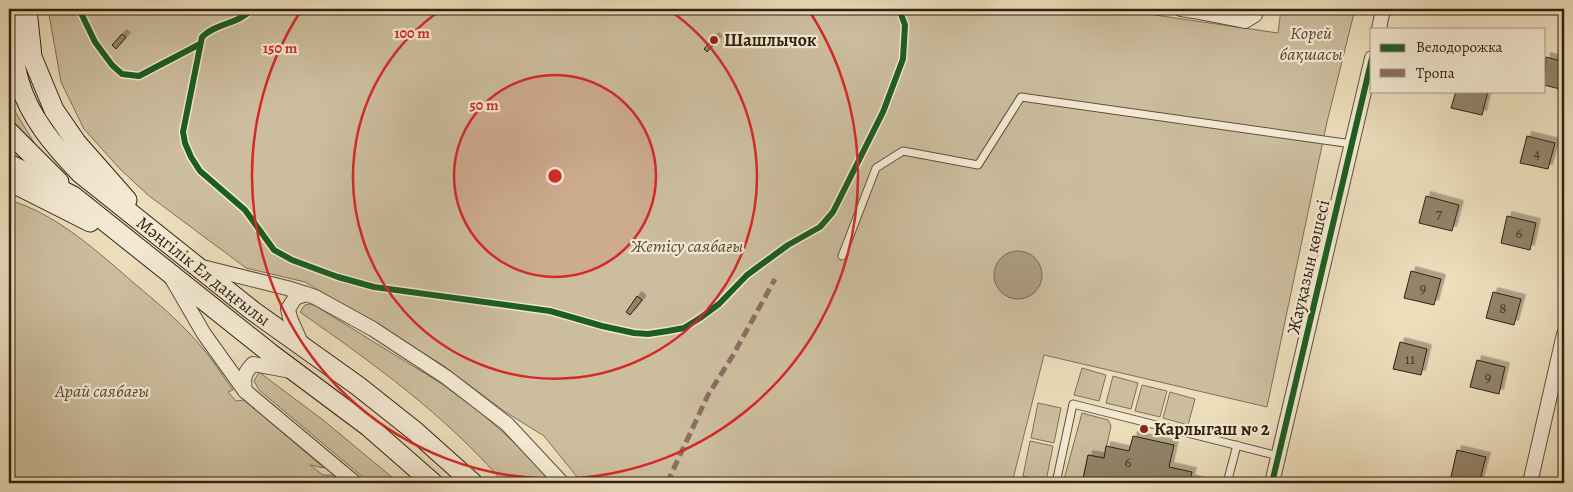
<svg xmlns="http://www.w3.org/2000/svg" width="1573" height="492" font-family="Alegreya,serif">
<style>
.green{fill:#ccbd9e;stroke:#7e7058}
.water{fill:#ac9d81;stroke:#7a6c54}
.building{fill:#928369;stroke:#302211;filter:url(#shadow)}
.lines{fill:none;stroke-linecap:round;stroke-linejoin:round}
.lane-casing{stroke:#5f513c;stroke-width:9}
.street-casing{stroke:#5f513c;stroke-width:16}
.secondary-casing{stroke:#302211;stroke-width:21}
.lane{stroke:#f3e9d3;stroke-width:7}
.street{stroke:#f3e9d3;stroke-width:14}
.secondary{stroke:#f3e9d3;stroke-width:19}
.quiet{stroke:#8d6e63;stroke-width:5;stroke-dasharray:10 5;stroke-linecap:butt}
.cycleway-casing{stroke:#f3e9d3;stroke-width:9}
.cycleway{stroke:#1b5e20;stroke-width:6}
.ring{fill:none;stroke:#d62828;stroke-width:2.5}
.poi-dot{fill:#8f2418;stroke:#f3e9d3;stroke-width:2}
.labels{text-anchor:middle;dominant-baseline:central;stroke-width:4.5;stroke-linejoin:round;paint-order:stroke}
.number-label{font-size:15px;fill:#483a27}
.park-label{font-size:18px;font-style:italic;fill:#574934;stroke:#f3e9d3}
.poi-label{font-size:18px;font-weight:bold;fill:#302211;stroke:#f3e9d3;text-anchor:start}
.street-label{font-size:18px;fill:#302211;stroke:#f3e9d3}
.centre{fill:#d62828;stroke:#f3e9d3;stroke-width:2.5}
.ring-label{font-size:15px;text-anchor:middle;font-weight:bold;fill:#d62828;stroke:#f3e9d3;stroke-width:4.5;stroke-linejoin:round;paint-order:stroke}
</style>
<defs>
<filter id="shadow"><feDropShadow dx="4.5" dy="-4.5" stdDeviation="0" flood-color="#0004"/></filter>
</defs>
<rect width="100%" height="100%" fill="#ecddbb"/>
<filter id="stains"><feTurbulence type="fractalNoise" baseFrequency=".004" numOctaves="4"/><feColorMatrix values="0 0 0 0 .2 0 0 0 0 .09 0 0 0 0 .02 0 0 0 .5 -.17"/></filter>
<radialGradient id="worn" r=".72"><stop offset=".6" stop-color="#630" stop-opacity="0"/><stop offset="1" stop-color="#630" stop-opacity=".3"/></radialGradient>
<g class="green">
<polygon points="48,9 1114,9 1278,33 1281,9 1355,9 1327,122 1267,407 1044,355 1012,483 582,483 544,436 504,411 441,364 305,282 246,268 148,195 120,169 84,129 61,82"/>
<polygon points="9,96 16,113 38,149 9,116"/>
<path d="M9,200C57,214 98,252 135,284C158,303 180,322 199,344C212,358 222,375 233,390L228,392L236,401L244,400L324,468L310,465L323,475H335L345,483H9Z"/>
<path d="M309,304L314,305L442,384L481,413L507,436L531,459L554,483H504C444,414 374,364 300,312L305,305Z"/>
<polygon points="1082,368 1106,375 1099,401 1074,395"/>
<polygon points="259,372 323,420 399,483 370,483 259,390 254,381"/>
<polygon points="1113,376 1138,383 1131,409 1106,403"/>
<polygon points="1142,385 1167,391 1160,417 1135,411"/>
<polygon points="1170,392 1195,399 1188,425 1163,418"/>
<polygon points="1038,403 1061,408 1054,443 1031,438"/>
<polygon points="1082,413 1108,420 1111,426 1104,458 1088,455 1083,479 1093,482 1092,483 1063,483"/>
<polygon points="1030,441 1053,446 1046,481 1023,476"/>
</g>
<circle class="water" cx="1018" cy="275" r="24"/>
<g class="building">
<polygon points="122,34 126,37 116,49 112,45"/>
<polygon points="714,37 718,40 707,52 704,49"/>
<polygon points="1546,57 1564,62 1564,90 1544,85"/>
<polygon points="1456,91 1488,91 1482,115 1451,108"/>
<polygon points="1527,136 1555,143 1548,169 1520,163"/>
<polygon points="1426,196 1459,205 1452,231 1419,223"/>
<polygon points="1507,216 1536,223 1530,250 1501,243"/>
<polygon points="1411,271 1441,279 1434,305 1404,298"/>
<polygon points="1493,292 1521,299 1514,325 1486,318"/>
<polygon points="637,296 642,300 630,315 626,312"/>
<polygon points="1400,342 1427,349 1421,375 1393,369"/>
<polygon points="1477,360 1505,367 1499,394 1470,387"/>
<polygon points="1133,436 1174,445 1169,467 1192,472 1190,479 1201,482 1201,483 1092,483 1093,482 1083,479 1088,455 1104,458 1106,446 1129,451"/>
<polygon points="1457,450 1486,457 1479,483 1451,477"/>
</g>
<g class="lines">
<g class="lane-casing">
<g id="lane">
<polyline points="842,256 876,168 903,151 978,165 1021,97 1352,144"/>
<polyline points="1554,381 1564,382"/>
<polyline points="1056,483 1073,404 1278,456"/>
<polyline points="1227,483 1237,445"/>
</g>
</g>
<g class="street-casing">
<g id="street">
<polyline points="1181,9 1194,11"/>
<polyline points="1194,9 1194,11 1245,21 1255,15 1256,9"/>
<polyline points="1379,29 1383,9"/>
<polyline points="202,267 287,288 306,294 295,298 288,309 290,318 302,345"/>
<polyline points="171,277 204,334 245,391 355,483"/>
<polyline points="306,294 315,297 373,329 446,377 507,424 562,483"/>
<path d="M245,391C243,378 244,373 253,364L291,371"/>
<polyline points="1272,483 1372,58"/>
<polyline points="1530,483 1564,334"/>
</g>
</g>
<g class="secondary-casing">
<g id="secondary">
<path id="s1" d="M9,9C12,32 12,58 19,81C29,117 55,147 80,173L253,311L358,386L416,432L473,483"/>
<polyline points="27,9 32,57 54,110 76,142 127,200"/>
<polyline points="9,132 59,182"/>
<polyline points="9,164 73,196 270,353 369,427 433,483"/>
<polyline points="9,181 90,222"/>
</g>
</g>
<use href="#lane" class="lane"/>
<use href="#street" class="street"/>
<use href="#secondary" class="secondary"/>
<polyline class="quiet" points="667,483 708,395 732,357 775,279"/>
<g class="cycleway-casing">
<g id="cycleway">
<polyline points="79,9 95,42 112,65 122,74 139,76 200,44"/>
<path d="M252,9C239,24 216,23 202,37L183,132L185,143L191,157L200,171L245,210L274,250L292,260L338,277L374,287L550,311L602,326L634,333L648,334L668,331L684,328L700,318L719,304L747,275L788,245L820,227L833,212L883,112L903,59L905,25L899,9"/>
<polyline points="1272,483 1372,58"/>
</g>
</g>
<use href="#cycleway" class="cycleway"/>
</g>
<circle cx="555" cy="176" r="101" fill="#d62828" fill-opacity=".12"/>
<g class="ring">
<circle cx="555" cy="176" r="101"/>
<path d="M669 10A202 202 0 1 1 441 10"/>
<path d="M808 9A303 303 0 1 1 302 9"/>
</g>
<g class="poi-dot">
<circle cx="714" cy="40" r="5"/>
<circle cx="1144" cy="429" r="5"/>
</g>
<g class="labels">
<g class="number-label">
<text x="1537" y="153">4</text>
<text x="1439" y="214">7</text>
<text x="1519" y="233">6</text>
<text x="1423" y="288">9</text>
<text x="1503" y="308">8</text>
<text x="1410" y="359">11</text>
<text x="1488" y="377">9</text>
<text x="1128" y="462">6</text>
</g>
<g class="park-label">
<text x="1311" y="33">Корей<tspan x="1311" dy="21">бақшасы</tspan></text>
<text x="687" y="246">Жетісу саябағы</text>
<text x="102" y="391">Арай саябағы</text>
</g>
<g class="poi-label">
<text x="724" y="40">Шашлычок</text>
<text x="1154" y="429">Карлыгаш № 2</text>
</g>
<g class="street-label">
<text transform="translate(1308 267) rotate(-77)">Жауқазын көшесі</text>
<text stroke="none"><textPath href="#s1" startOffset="342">Мәңгілік Ел даңғылы</textPath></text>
</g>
</g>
<circle cx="555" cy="176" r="8" class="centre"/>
<g class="ring-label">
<text x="412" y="38">100 m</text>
<text x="280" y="53">150 m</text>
<text x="484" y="110">50 m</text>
</g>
<rect width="1573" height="492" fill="none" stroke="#ecddbb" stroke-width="30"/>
<rect x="10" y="10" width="1553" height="472" fill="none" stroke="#302211" stroke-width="2.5"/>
<rect x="15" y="15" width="1543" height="462" fill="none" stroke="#302211"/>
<rect x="1370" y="28" width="175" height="65" fill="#f3e9d3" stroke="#a59985"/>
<rect x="1380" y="44" width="25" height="8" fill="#1b5e20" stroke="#a59985"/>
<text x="1416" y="52" font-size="15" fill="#302211">Велодорожка</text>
<rect x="1380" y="69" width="25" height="8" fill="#8d6e63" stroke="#a59985"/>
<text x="1416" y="78" font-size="15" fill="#302211">Тропа</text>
<rect width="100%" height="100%" filter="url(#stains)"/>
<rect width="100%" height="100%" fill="url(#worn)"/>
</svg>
